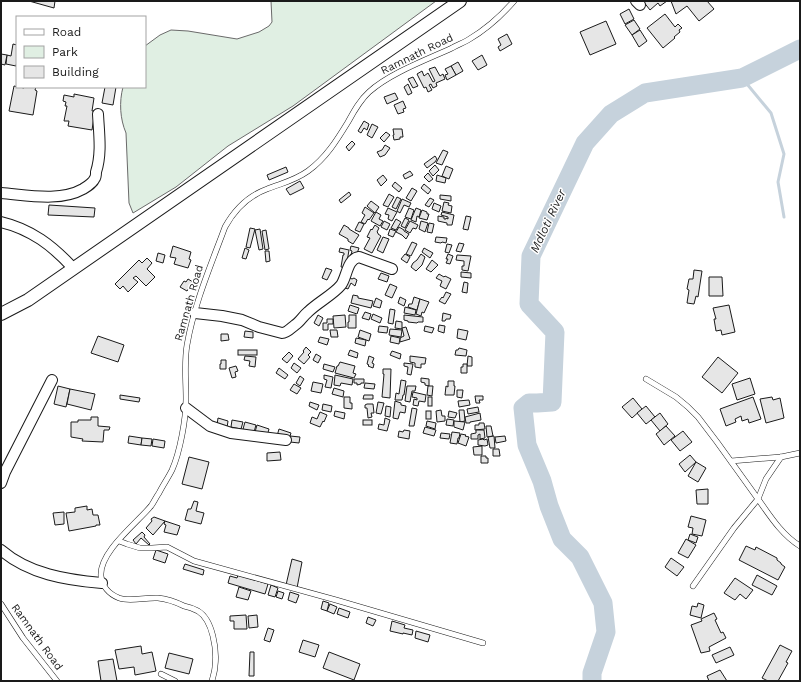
<svg xmlns="http://www.w3.org/2000/svg" width="801" height="682" font-family="'Work Sans',sans-serif">
<style>
.green{fill:#e0efe3;stroke:#6a6a6a}
.lines{fill:none;stroke-linecap:round;stroke-linejoin:round}
.stream{stroke:#c6d2dc;stroke-width:3}
.river{stroke:#c6d2dc;stroke-width:19}
.building{fill:#e6e6e6;stroke:#1a1a1a}
.service-casing{stroke:#1a1a1a;stroke-width:6}
.minor-casing{stroke:#1a1a1a;stroke-width:12}
.tertiary-casing{stroke:#1a1a1a;stroke-width:14}
.service{stroke:#fff;stroke-width:5}
.minor{stroke:#fff;stroke-width:10}
.tertiary{stroke:#fff;stroke-width:12}
.labels{text-anchor:middle;dominant-baseline:central;stroke-width:3;stroke-linejoin:round;paint-order:stroke}
.street-label{font-size:11px;fill:#1a1a1a;stroke:#fff}
.water-label{font-size:12px;font-style:italic;fill:#1a1a1a;stroke:#fff}
</style>
<rect width="100%" height="100%" fill="#fff"/>
<path class="green" d="M271,1H436L293,106L228,146L176,187L133,213L129,203L126,133C120,119 119,102 123,87H145V46L160,35L171,30L188,31L237,39L259,32L269,26L272,22Z"/>
<g class="lines">
<polyline class="stream" points="742,78 771,113 784,154 778,182 784,217"/>
<polyline class="river" points="592,681 592,673 606,632 603,603 580,557 562,539 549,506 542,481 527,445 523,408 529,403 537,403 552,402 555,332 529,304 531,256 585,143 611,114 645,93 742,78 800,49"/>
</g>
<g class="building">
<polygon points="29,1 55,1 54,8"/>
<polygon points="643,1 667,1 660,6 658,3 650,10"/>
<polygon points="671,1 707,1 714,9 699,21 687,6 676,14"/>
<polygon points="629,9 634,19 625,24 620,14"/>
<polygon points="665,14 675,27 678,24 682,28 679,30 680,32 674,37 675,38 663,48 647,28"/>
<polygon points="634,20 640,29 632,35 625,25"/>
<polygon points="606,21 616,44 590,55 580,32"/>
<polygon points="640,30 647,41 639,47 632,35"/>
<polygon points="507,34 512,44 500,51 498,47 501,45 498,39"/>
<polygon points="13,44 17,45 17,61 16,66 6,64 7,55 11,56"/>
<polygon points="1,54 7,55 5,65 1,64"/>
<polygon points="482,55 487,65 478,70 472,61"/>
<polygon points="458,62 463,71 456,75 451,66"/>
<polygon points="451,66 456,75 447,80 445,75 448,74 445,69"/>
<polygon points="435,67 440,76 443,74 445,79 436,83 437,86 433,88 431,84 429,85 432,90 428,92 426,87 424,88 417,74 422,71 424,76 428,73 433,82 435,81 429,69"/>
<polygon points="413,77 418,86 413,88 408,79"/>
<polygon points="408,84 412,93 408,95 404,87"/>
<polygon points="14,86 24,88 24,87 36,87 35,90 37,91 33,115 9,111"/>
<polygon points="105,87 116,87 113,105 102,103"/>
<polygon points="395,93 398,99 387,104 384,97"/>
<polygon points="74,94 94,98 92,111 95,111 92,130 68,126 69,121 64,121 67,106 65,106 66,102 63,101 64,95 74,97"/>
<polygon points="403,101 406,108 403,109 404,112 398,114 394,105"/>
<polygon points="364,121 369,124 367,130 364,128 361,133 358,131"/>
<polygon points="372,124 378,127 372,138 367,135"/>
<polygon points="393,129 402,129 403,137 400,137 400,139 394,140 393,135 394,135"/>
<polygon points="386,132 390,135 384,142 380,138"/>
<polygon points="352,141 355,144 349,151 346,147"/>
<polygon points="385,145 390,148 385,155 380,157 377,152 382,150"/>
<polygon points="443,150 448,152 442,165 436,163"/>
<polygon points="435,156 437,159 435,162 427,168 424,164"/>
<polygon points="435,165 439,170 433,176 429,171"/>
<polygon points="446,166 453,169 449,179 442,176"/>
<polygon points="286,167 288,172 269,180 267,175"/>
<polygon points="410,171 413,175 405,179 403,175"/>
<polygon points="428,173 433,179 429,182 424,177"/>
<polygon points="383,175 387,180 381,186 377,180"/>
<polygon points="437,175 446,178 445,183 436,181"/>
<polygon points="300,181 304,188 290,195 286,189"/>
<polygon points="395,182 402,188 399,192 392,186"/>
<polygon points="424,184 431,190 428,194 421,188"/>
<polygon points="412,188 417,191 411,201 406,198"/>
<polygon points="349,192 351,195 341,203 339,200"/>
<polygon points="389,194 394,197 388,207 383,205"/>
<polygon points="440,195 451,196 451,201 440,199"/>
<polygon points="397,197 401,199 396,209 392,207"/>
<polygon points="430,198 434,200 429,207 425,205"/>
<polygon points="402,199 411,203 409,207 404,205 400,213 397,211"/>
<polygon points="371,201 379,207 375,213 367,206"/>
<polygon points="444,202 449,203 448,205 452,206 451,213 442,211"/>
<polygon points="434,203 441,206 439,212 432,209"/>
<polygon points="49,205 95,208 94,217 48,215"/>
<polygon points="365,207 374,213 369,220 368,219 365,224 361,222 365,215 362,213"/>
<polygon points="388,208 397,212 392,221 388,219 389,215 385,214"/>
<polygon points="409,208 414,210 411,219 405,217"/>
<polygon points="416,208 421,210 419,217 417,216 416,222 411,220"/>
<polygon points="422,210 427,212 427,214 429,214 427,220 419,218"/>
<polygon points="376,212 381,215 379,219 383,221 380,226 371,221"/>
<polygon points="442,212 454,215 452,225 447,225 447,223 438,221 438,216 444,217 444,219 446,219 446,218 448,219 448,217 441,215"/>
<polygon points="466,216 471,217 468,230 463,229"/>
<polygon points="405,218 409,220 405,228 401,226"/>
<polygon points="396,219 401,222 396,230 391,228"/>
<polygon points="384,221 390,224 387,230 381,227"/>
<polygon points="410,221 418,225 416,229 413,228 410,233 405,230"/>
<polygon points="421,221 428,223 425,232 419,229"/>
<polygon points="359,222 364,224 360,232 355,230"/>
<polygon points="429,223 434,224 432,233 427,232"/>
<polygon points="344,225 349,228 349,229 359,235 353,244 348,241 348,239 339,234"/>
<polygon points="375,225 379,228 377,232 378,233 378,234 381,236 372,253 364,249 370,238 367,237 371,229 372,230"/>
<polygon points="399,227 404,230 404,231 409,234 406,239 402,235 396,232"/>
<polygon points="250,228 255,229 250,248 246,247"/>
<polygon points="260,229 263,249 259,250 255,230"/>
<polygon points="390,229 396,231 393,237 388,235"/>
<polygon points="266,230 269,249 265,250 262,231"/>
<polygon points="383,237 389,239 383,253 377,250"/>
<polygon points="436,237 447,238 446,243 442,242 441,243 435,242"/>
<polygon points="412,242 417,244 411,256 406,254"/>
<polygon points="459,243 464,244 461,252 456,251"/>
<polygon points="447,244 452,245 449,253 445,252"/>
<polygon points="173,246 191,252 189,259 191,260 188,268 174,264 176,258 170,257"/>
<polygon points="351,246 359,248 356,256 351,255 352,251 350,250"/>
<polygon points="245,248 249,250 246,259 242,258"/>
<polygon points="340,248 349,250 346,268 341,267 343,255 344,255 344,253 339,252"/>
<polygon points="424,248 433,253 430,258 422,252"/>
<polygon points="265,251 269,251 270,261 266,262"/>
<polygon points="158,253 165,255 163,263 156,261"/>
<polygon points="405,254 410,257 407,263 401,259"/>
<polygon points="421,254 425,257 422,265 416,271 411,267 413,263 417,260"/>
<polygon points="448,254 453,256 450,264 446,263 448,259 446,259"/>
<polygon points="457,255 471,256 468,271 462,270 462,266 464,266 464,261 456,260"/>
<polygon points="147,258 152,263 147,269 155,277 146,286 136,276 133,278 138,282 128,292 123,286 120,289 115,284 139,260 142,263"/>
<polygon points="432,260 438,265 431,272 426,269"/>
<polygon points="326,268 332,270 327,280 322,278"/>
<polygon points="694,270 702,271 698,297 696,296 694,304 687,303 689,290 687,289 689,279 693,279"/>
<polygon points="461,272 471,273 471,278 461,277"/>
<polygon points="381,273 389,276 387,282 378,279"/>
<polygon points="439,274 444,277 445,276 451,279 446,289 440,286 442,281 436,278"/>
<polygon points="348,277 352,279 354,278 357,280 355,286 351,283 348,289 343,287"/>
<polygon points="709,277 722,277 723,296 709,296"/>
<polygon points="188,279 193,282 187,291 180,287 184,281 186,282"/>
<polygon points="464,282 468,283 467,293 462,292"/>
<polygon points="390,284 397,287 392,298 385,295"/>
<polygon points="446,292 451,294 445,304 439,301 442,297 443,298"/>
<polygon points="353,295 358,296 358,298 373,301 371,308 351,303"/>
<polygon points="400,297 406,300 404,306 398,303"/>
<polygon points="414,297 420,299 417,310 408,307 409,304 412,304"/>
<polygon points="376,298 382,301 380,308 373,306"/>
<polygon points="420,299 429,302 424,313 422,312 421,316 416,314"/>
<polygon points="350,305 359,308 357,314 348,311"/>
<polygon points="729,305 735,332 722,335 721,330 716,331 714,319 716,319 713,308"/>
<polygon points="405,307 416,310 415,315 404,313"/>
<polygon points="390,309 395,310 393,324 388,323"/>
<polygon points="365,312 371,314 369,320 362,318"/>
<polygon points="443,313 451,315 450,319 446,319 445,321 442,321"/>
<polygon points="373,314 382,318 380,323 371,319"/>
<polygon points="318,315 323,318 319,326 314,323"/>
<polygon points="345,315 346,327 334,328 333,316"/>
<polygon points="349,315 356,315 356,328 348,328 348,322 349,322"/>
<polygon points="404,315 423,317 423,322 418,322 417,323 408,322 408,321 404,320"/>
<polygon points="327,319 333,319 333,324 328,324 328,330 323,330 323,323 327,323"/>
<polygon points="396,321 402,322 402,329 395,328"/>
<polygon points="439,325 445,326 444,333 438,331"/>
<polygon points="379,326 388,327 387,333 378,332"/>
<polygon points="425,326 434,328 432,333 424,331"/>
<polygon points="406,327 410,339 400,342 400,338 404,336 402,328"/>
<polygon points="390,329 402,330 401,337 389,335"/>
<polygon points="458,329 468,331 466,340 457,338"/>
<polygon points="330,330 337,330 338,337 331,337"/>
<polygon points="360,330 371,334 369,341 358,337"/>
<polygon points="245,331 253,332 253,338 244,337"/>
<polygon points="221,334 228,334 229,340 221,341"/>
<polygon points="98,336 124,345 118,362 91,353"/>
<polygon points="391,336 400,338 399,344 390,342"/>
<polygon points="320,337 329,339 327,345 318,342"/>
<polygon points="356,338 366,340 365,346 355,343"/>
<polygon points="306,347 311,352 308,355 310,357 304,364 298,359 304,352 303,351"/>
<polygon points="459,348 467,350 466,356 455,355 456,350 458,350"/>
<rect x="238" y="350" width="19" height="5"/>
<polygon points="350,350 358,353 357,358 348,355"/>
<polygon points="392,351 401,354 400,359 390,355"/>
<polygon points="289,352 293,356 287,363 282,359"/>
<polygon points="316,354 321,357 318,363 313,360"/>
<polygon points="245,356 256,357 255,367 249,366 250,361 244,360"/>
<polygon points="369,356 374,358 372,363 374,364 373,368 368,366 369,365 367,364"/>
<polygon points="410,356 426,358 425,364 421,364 421,368 415,367 415,363 410,362"/>
<polygon points="468,356 472,357 472,366 467,366"/>
<polygon points="718,357 738,373 722,393 702,377"/>
<polygon points="221,360 226,360 226,369 220,369 220,364 221,364"/>
<polygon points="340,362 355,366 353,373 356,374 354,378 335,373 337,366 338,366"/>
<polygon points="294,363 301,368 297,373 291,368"/>
<polygon points="404,363 413,364 411,375 407,374 408,367 404,366"/>
<polygon points="324,364 335,367 333,372 323,369"/>
<polygon points="463,364 467,364 467,373 461,373 461,367 463,367"/>
<polygon points="236,366 238,371 235,372 236,377 232,378 229,368"/>
<polygon points="279,368 288,375 285,379 276,373"/>
<polygon points="383,369 391,369 390,398 382,397 384,374 383,374"/>
<polygon points="324,375 333,377 331,388 325,387 327,380 324,379"/>
<polygon points="335,375 353,379 352,385 341,383 340,386 334,385"/>
<polygon points="300,376 304,379 300,386 296,383"/>
<polygon points="421,378 429,379 429,386 425,385 425,383 421,382"/>
<polygon points="750,378 755,394 737,400 732,384"/>
<polygon points="354,379 364,379 364,383 361,383 361,384 357,385 357,383 354,383"/>
<polygon points="401,380 406,381 404,395 403,395 402,400 395,400 396,393 399,394"/>
<polygon points="448,381 454,381 454,386 455,386 454,395 445,395 446,386 448,387"/>
<polygon points="313,382 323,384 321,393 311,391"/>
<polygon points="365,383 375,384 374,389 364,388"/>
<polygon points="294,384 301,388 297,394 290,390"/>
<polygon points="58,386 70,389 66,407 54,404"/>
<polygon points="407,386 416,386 415,391 412,391 410,402 405,401"/>
<polygon points="428,386 433,386 432,396 427,395"/>
<polygon points="334,388 344,391 343,397 332,394"/>
<polygon points="70,389 95,394 91,410 67,404"/>
<polygon points="457,390 463,390 462,398 457,397"/>
<polygon points="413,392 426,395 425,402 419,401 418,406 413,405 414,399 417,400 417,398 412,397"/>
<polygon points="120,395 140,398 139,402 120,399"/>
<polygon points="364,395 373,395 373,399 363,399"/>
<polygon points="475,396 483,396 483,400 479,400 480,403 476,403"/>
<polygon points="344,397 350,397 350,403 352,403 352,409 344,408"/>
<rect x="428" y="397" width="4" height="9"/>
<polygon points="753,397 761,419 749,423 748,419 742,421 741,416 735,419 736,422 726,426 720,409"/>
<polygon points="772,397 773,400 780,398 784,418 766,423 760,399"/>
<polygon points="633,398 642,409 632,418 622,407"/>
<polygon points="469,400 470,405 459,407 458,401"/>
<polygon points="395,401 401,403 401,405 406,406 405,413 400,412 398,419 393,418"/>
<polygon points="310,402 319,405 317,410 309,406"/>
<polygon points="378,402 384,403 381,414 376,413"/>
<polygon points="323,404 332,406 331,412 322,410"/>
<polygon points="367,404 373,404 374,413 371,413 372,417 368,418 367,408 365,408 365,405"/>
<polygon points="386,406 391,407 390,417 385,416"/>
<polygon points="646,406 655,417 646,424 637,413"/>
<polygon points="478,407 479,412 468,414 467,409"/>
<polygon points="412,408 417,409 414,426 409,426"/>
<polygon points="441,410 442,416 445,416 445,421 437,422 436,411"/>
<polygon points="459,410 464,410 465,421 460,422"/>
<polygon points="335,411 345,413 344,419 334,416"/>
<rect x="426" y="411" width="5" height="8"/>
<polygon points="449,411 457,413 455,418 448,417"/>
<polygon points="320,412 327,415 324,422 323,421 320,427 310,423 312,417 317,419"/>
<polygon points="480,413 481,420 470,422 470,423 466,423 465,417"/>
<polygon points="660,413 668,424 660,431 651,420"/>
<polygon points="91,417 98,417 98,426 110,427 109,430 104,430 103,442 82,441 83,439 71,437 71,422 78,422 78,420 91,420"/>
<polygon points="218,418 228,421 227,428 217,425"/>
<polygon points="385,418 390,420 387,431 378,429 379,424 384,425"/>
<polygon points="447,419 454,420 453,426 446,425"/>
<polygon points="232,420 243,422 241,429 231,427"/>
<rect x="363" y="420" width="9" height="5"/>
<polygon points="427,421 436,423 435,429 426,426"/>
<polygon points="454,421 465,422 463,430 454,427"/>
<polygon points="245,422 256,425 254,432 243,429"/>
<polygon points="479,423 484,423 485,429 475,430 475,425 479,425"/>
<polygon points="257,425 269,429 267,436 255,432"/>
<polygon points="486,426 491,426 493,436 487,437"/>
<polygon points="666,426 675,436 664,445 656,434"/>
<polygon points="425,427 436,430 434,436 423,433"/>
<polygon points="279,429 291,433 289,439 277,436"/>
<polygon points="404,430 410,431 409,439 398,437 399,431 403,432"/>
<polygon points="476,430 484,430 485,438 480,439 480,434 478,435 478,439 471,439 471,434 476,433"/>
<polygon points="683,431 692,442 680,451 671,440"/>
<polygon points="452,432 460,433 459,438 458,438 457,444 450,443"/>
<polygon points="441,433 450,434 449,439 440,438"/>
<polygon points="461,434 466,435 465,436 469,437 466,446 458,443"/>
<polygon points="129,436 142,438 141,445 128,443"/>
<polygon points="290,436 300,437 299,443 290,442"/>
<polygon points="494,436 495,448 490,448 488,437"/>
<polygon points="505,436 506,441 496,443 495,437"/>
<polygon points="142,438 152,439 151,446 141,445"/>
<polygon points="153,439 165,441 164,448 152,446"/>
<polygon points="483,439 484,440 487,439 488,445 485,446 478,445 478,440"/>
<polygon points="482,446 482,455 474,455 473,447"/>
<polygon points="493,449 499,449 500,456 493,456"/>
<polygon points="280,452 281,460 267,461 267,453"/>
<polygon points="690,455 696,462 685,472 679,464"/>
<polygon points="481,456 486,456 486,458 488,458 488,463 481,463"/>
<polygon points="189,457 209,462 202,489 182,484"/>
<polygon points="696,462 706,468 698,482 688,476"/>
<polygon points="708,489 708,504 697,504 696,490"/>
<polygon points="194,501 198,502 196,511 204,513 201,524 185,520 188,509 191,509"/>
<polygon points="87,506 87,510 92,509 93,515 98,515 100,525 96,525 96,526 69,531 66,513 75,512 75,508"/>
<polygon points="64,512 64,524 55,525 53,513"/>
<polygon points="691,516 706,520 702,536 692,534 693,528 688,527"/>
<polygon points="154,517 165,521 153,535 146,528 152,521 151,519"/>
<polygon points="165,521 180,526 177,535 164,532 166,525 164,524"/>
<polygon points="142,532 145,535 144,537 150,544 149,545 141,538 136,544 133,540"/>
<polygon points="690,534 698,537 696,543 688,540"/>
<polygon points="686,539 696,545 688,558 678,553"/>
<polygon points="746,546 755,550 756,547 777,558 777,560 781,563 781,564 785,567 778,580 739,560"/>
<polygon points="156,550 168,554 165,563 153,559"/>
<polygon points="671,558 684,567 677,576 665,567"/>
<polygon points="292,559 302,562 297,588 286,585"/>
<polygon points="185,564 204,570 203,575 183,569"/>
<polygon points="238,575 268,584 265,594 228,583 230,576 237,578"/>
<polygon points="757,575 777,586 772,595 752,585"/>
<polygon points="735,578 753,590 746,599 740,594 735,600 724,593"/>
<polygon points="271,585 278,588 275,597 268,595"/>
<polygon points="239,587 251,591 248,600 236,597"/>
<polygon points="278,591 284,593 282,599 276,597"/>
<polygon points="290,592 299,595 296,603 288,600"/>
<polygon points="323,601 329,603 327,611 321,609"/>
<polygon points="698,603 704,605 701,618 690,615 692,606 697,607"/>
<polygon points="330,604 337,607 334,614 327,611"/>
<polygon points="339,608 350,612 348,618 337,614"/>
<polygon points="714,613 717,619 715,620 721,633 723,632 726,638 709,647 710,651 701,653 691,625 702,621 701,619"/>
<polygon points="246,615 247,629 234,629 234,621 230,621 230,616"/>
<polygon points="257,615 258,627 249,628 248,616"/>
<polygon points="368,617 376,620 373,626 366,623"/>
<polygon points="392,621 405,625 404,628 413,630 412,635 403,633 403,634 390,631"/>
<polygon points="268,628 274,630 270,642 264,640"/>
<polygon points="416,631 430,635 428,642 415,638"/>
<polygon points="303,640 319,645 315,657 299,652"/>
<polygon points="780,645 792,651 786,662 788,663 778,681 768,681 762,678"/>
<polygon points="141,646 142,654 152,652 156,671 135,675 134,667 119,669 115,650"/>
<polygon points="730,647 734,655 716,663 712,655"/>
<polygon points="250,652 254,652 254,676 249,676"/>
<polygon points="329,652 360,664 354,680 323,668"/>
<polygon points="169,653 193,659 189,674 165,668"/>
<polygon points="113,659 117,681 101,681 98,661"/>
<polygon points="720,670 727,681 709,681 707,676"/>
</g>
<g class="lines">
<g class="service-casing">
<g id="service">
<polyline points="646,379 676,397 688,407 698,417 717,442 758,499 734,528 693,586"/>
<path d="M781,457L766,479L758,499C770,516 782,535 800,546"/>
<polyline points="731,461 781,457 800,453"/>
<polyline points="119,541 127,544 140,548 152,548 167,547 194,561 336,600 483,643"/>
<polyline points="1,604 23,638 57,681"/>
<polyline points="161,674 175,681"/>
<path d="M212,681C213,676 215,671 215,666C217,650 213,620 198,611C194,609 189,607 184,606C176,602 167,599 158,598C146,597 130,602 119,598C109,594 102,586 101,576C99,552 137,523 151,506C154,502 156,497 159,493C163,485 168,478 172,470C180,452 186,419 186,399C186,381 184,362 187,345C194,304 211,265 225,227C235,209 248,196 267,189C282,183 294,181 308,171C326,158 337,140 348,122C354,111 360,100 369,92C390,73 426,60 452,48C457,45 463,43 468,40C485,30 501,16 514,1"/>
</g>
</g>
<g class="minor-casing">
<g id="minor">
<polyline points="636,1 640,5"/>
<path d="M1,193C27,195 60,202 83,189C88,186 93,183 95,178C96,177 96,174 96,172C102,153 99,134 98,114"/>
<path d="M1,222C31,229 53,246 73,268"/>
<path d="M195,313L222,316L242,320L259,327L282,333C287,333 291,328 295,325C300,322 303,316 308,312C317,303 334,294 341,285C347,277 347,259 359,257L392,269"/>
<polyline points="186,408 210,426 231,433 286,440"/>
<polyline points="1,483 5,472 52,380"/>
<path d="M1,550C29,574 66,580 102,583"/>
</g>
</g>
<g class="tertiary-casing">
<polyline id="tertiary" points="1,314 28,300 460,1"/>
</g>
<use href="#service" class="service"/>
<use href="#minor" class="minor"/>
<use href="#tertiary" class="tertiary"/>
</g>
<g class="labels">
<g class="street-label">
<text transform="translate(417 54) rotate(-26)">Ramnath Road</text>
<text transform="translate(189 303) rotate(-74)">Ramnath Road</text>
<text transform="translate(37 637) rotate(54)">Ramnath Road</text>
</g>
<g class="water-label">
<text transform="translate(548 221) rotate(-65)">Mdloti River</text>
</g>
</g>
<rect width="801" height="682" fill="none" stroke="#1a1a1a" stroke-width="4"/>
<rect x="16" y="16" width="130" height="72" fill="#ffffff" stroke="#a3a3a3"/>
<rect x="24" y="29" width="20" height="6" fill="#ffffff" stroke="#a3a3a3"/>
<text x="52" y="36" font-size="12" fill="#1a1a1a">Road</text>
<rect x="24" y="46" width="20" height="12" fill="#e0efe3" stroke="#a3a3a3"/>
<text x="52" y="56" font-size="12" fill="#1a1a1a">Park</text>
<rect x="24" y="66" width="20" height="12" fill="#e6e6e6" stroke="#a3a3a3"/>
<text x="52" y="76" font-size="12" fill="#1a1a1a">Building</text>
</svg>
